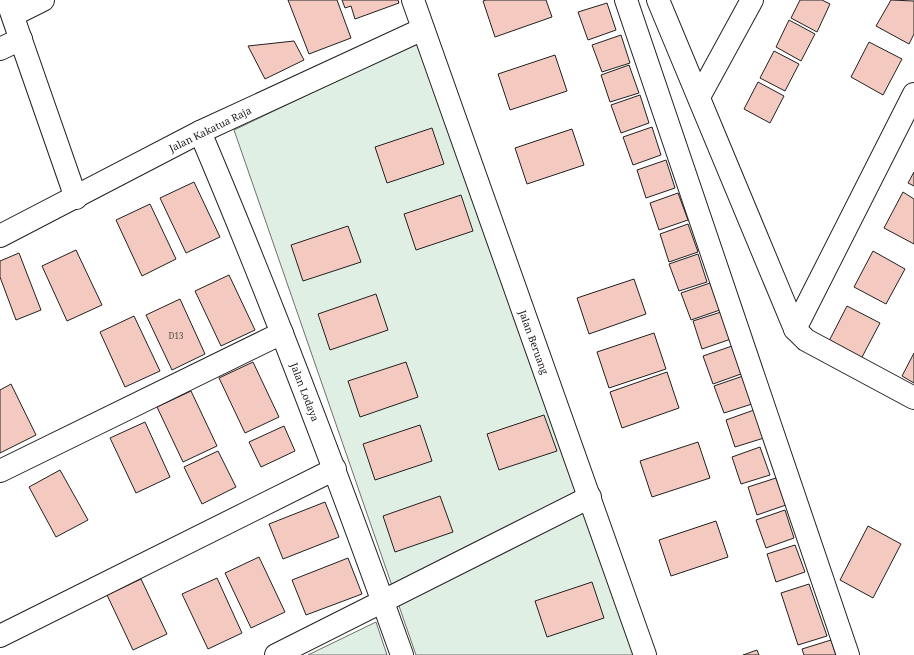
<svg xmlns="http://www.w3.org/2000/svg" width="914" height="655" font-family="'Noto Serif',serif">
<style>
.green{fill:#e0efe3;stroke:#6f6f6f}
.building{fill:#f3c9c0;stroke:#222}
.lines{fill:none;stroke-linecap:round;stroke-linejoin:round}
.minor-casing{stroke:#222;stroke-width:24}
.minor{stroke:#fff;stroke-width:22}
.labels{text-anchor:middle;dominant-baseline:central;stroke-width:3;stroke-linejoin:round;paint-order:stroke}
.number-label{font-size:8px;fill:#564c4a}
.street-label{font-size:10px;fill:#222;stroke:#fff}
</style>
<rect width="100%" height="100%" fill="#fff"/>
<g class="green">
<polygon points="427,38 646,655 416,655 234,130"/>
<polygon points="376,622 387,655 308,655"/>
</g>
<g class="building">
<polygon points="288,0 337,0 351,38 309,54"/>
<polygon points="342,0 398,0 399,3 355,19 351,6 345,8"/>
<polygon points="486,0 546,0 552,17 495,37 483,1"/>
<polygon points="800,0 822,0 830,4 817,32 791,18"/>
<polygon points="891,0 914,1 914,34 909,44 876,26"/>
<polygon points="607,3 616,30 588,40 578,12"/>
<polygon points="789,20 815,34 801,61 776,47"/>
<polygon points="621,35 630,63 602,72 592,45"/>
<polygon points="294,41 304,60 265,79 248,46"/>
<polygon points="869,42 902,59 883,95 851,77"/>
<polygon points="774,51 799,64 785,91 760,78"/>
<polygon points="555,55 567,91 510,110 498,74"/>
<polygon points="629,65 639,93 610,102 601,75"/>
<polygon points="758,82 784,96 770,123 744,109"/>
<polygon points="640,95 649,123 621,133 611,105"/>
<polygon points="652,127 661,155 633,165 623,137"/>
<polygon points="432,128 444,164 387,183 375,147"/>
<polygon points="572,129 584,165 527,184 515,148"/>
<polygon points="666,160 675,188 646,198 637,170"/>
<polygon points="914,172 914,186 908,183"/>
<polygon points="194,182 220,237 186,253 160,198"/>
<polygon points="903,192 914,199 914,244 884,228"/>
<polygon points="678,193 688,220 659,230 650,203"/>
<polygon points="461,195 473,231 416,250 404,214"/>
<polygon points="150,204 176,259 142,276 116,220"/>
<polygon points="688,224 698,252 669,262 660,234"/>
<polygon points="348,226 361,262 303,281 291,245"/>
<polygon points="76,250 102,305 67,321 42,266"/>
<polygon points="873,251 905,269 886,304 854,287"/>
<polygon points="19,253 41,310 16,320 0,277 0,261"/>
<polygon points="698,254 707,282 679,291 669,264"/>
<polygon points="229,275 255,330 221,346 195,291"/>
<polygon points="634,279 646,314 589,334 577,298"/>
<polygon points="710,283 720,310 691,320 681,293"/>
<polygon points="376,294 388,330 330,350 318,314"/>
<polygon points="180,299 205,354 172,370 146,315"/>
<polygon points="847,306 880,323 861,359 829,341"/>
<polygon points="721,312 731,339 702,349 693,321"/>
<polygon points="134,316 160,371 125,387 100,332"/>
<polygon points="654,333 666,369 609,388 597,352"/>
<polygon points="732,346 741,374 713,384 703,356"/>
<polygon points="914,353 914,383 902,376"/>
<polygon points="253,362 279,417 245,433 219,378"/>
<polygon points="406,362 418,397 360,417 348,381"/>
<polygon points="667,372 679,408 622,428 610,392"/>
<polygon points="743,376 752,404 724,413 714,386"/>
<polygon points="11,384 36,435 0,453 0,390"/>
<polygon points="191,391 217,446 183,462 157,407"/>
<polygon points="754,410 764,438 735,447 726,420"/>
<polygon points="544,415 557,451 499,470 487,434"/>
<polygon points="145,422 170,477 136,493 110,438"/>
<polygon points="420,425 432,461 375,480 363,444"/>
<polygon points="284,426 295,451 261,467 249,442"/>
<polygon points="698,442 710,478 652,497 640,461"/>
<polygon points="760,447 770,475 741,484 732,457"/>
<polygon points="218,451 236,487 202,504 184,467"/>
<polygon points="60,470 88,520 56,537 29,487"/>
<polygon points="776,478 786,505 757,515 748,487"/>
<polygon points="440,496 453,532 395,552 383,516"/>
<polygon points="325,502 339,537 283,559 269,524"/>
<polygon points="785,510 794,538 766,548 756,520"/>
<polygon points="716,521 728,557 671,576 659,540"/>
<polygon points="868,526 901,544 873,598 840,580"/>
<polygon points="795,545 805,572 776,582 767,554"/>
<polygon points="259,557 285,612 251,628 225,573"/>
<polygon points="348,558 362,594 306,615 292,580"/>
<polygon points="217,578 242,633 208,649 182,594"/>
<polygon points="141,579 167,634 133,650 107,595"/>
<polygon points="592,582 604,618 547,637 535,601"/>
<polygon points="809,584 827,636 798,645 781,593"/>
<polygon points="831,640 836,655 804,655 802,649"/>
<polygon points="757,650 759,655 743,655"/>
</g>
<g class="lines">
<g class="minor-casing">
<g id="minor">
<polyline points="7,0 76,198"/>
<polyline points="413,0 645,655"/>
<polyline points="626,0 848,655"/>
<polyline points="658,0 795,329 806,340 914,398"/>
<polyline points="13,15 43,0"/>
<polyline points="0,49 21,39"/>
<polyline points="699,97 752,0"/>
<path d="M200,132C273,304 339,479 402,655"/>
<polyline points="0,236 200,132 423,29"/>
<polyline points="795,329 914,94"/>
<polyline points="0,471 282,333"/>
<polyline points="0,636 335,469"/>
<polyline points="276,655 590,497"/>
</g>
</g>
<use href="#minor" class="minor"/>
</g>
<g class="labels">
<g class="number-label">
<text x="176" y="335">D13</text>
</g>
<g class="street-label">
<text transform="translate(210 129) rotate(-26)">Jalan Kakatua Raja</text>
<text transform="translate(534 342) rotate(70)">Jalan Beruang</text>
<text transform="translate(305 392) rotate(69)">Jalan Lodaya</text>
</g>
</g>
</svg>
